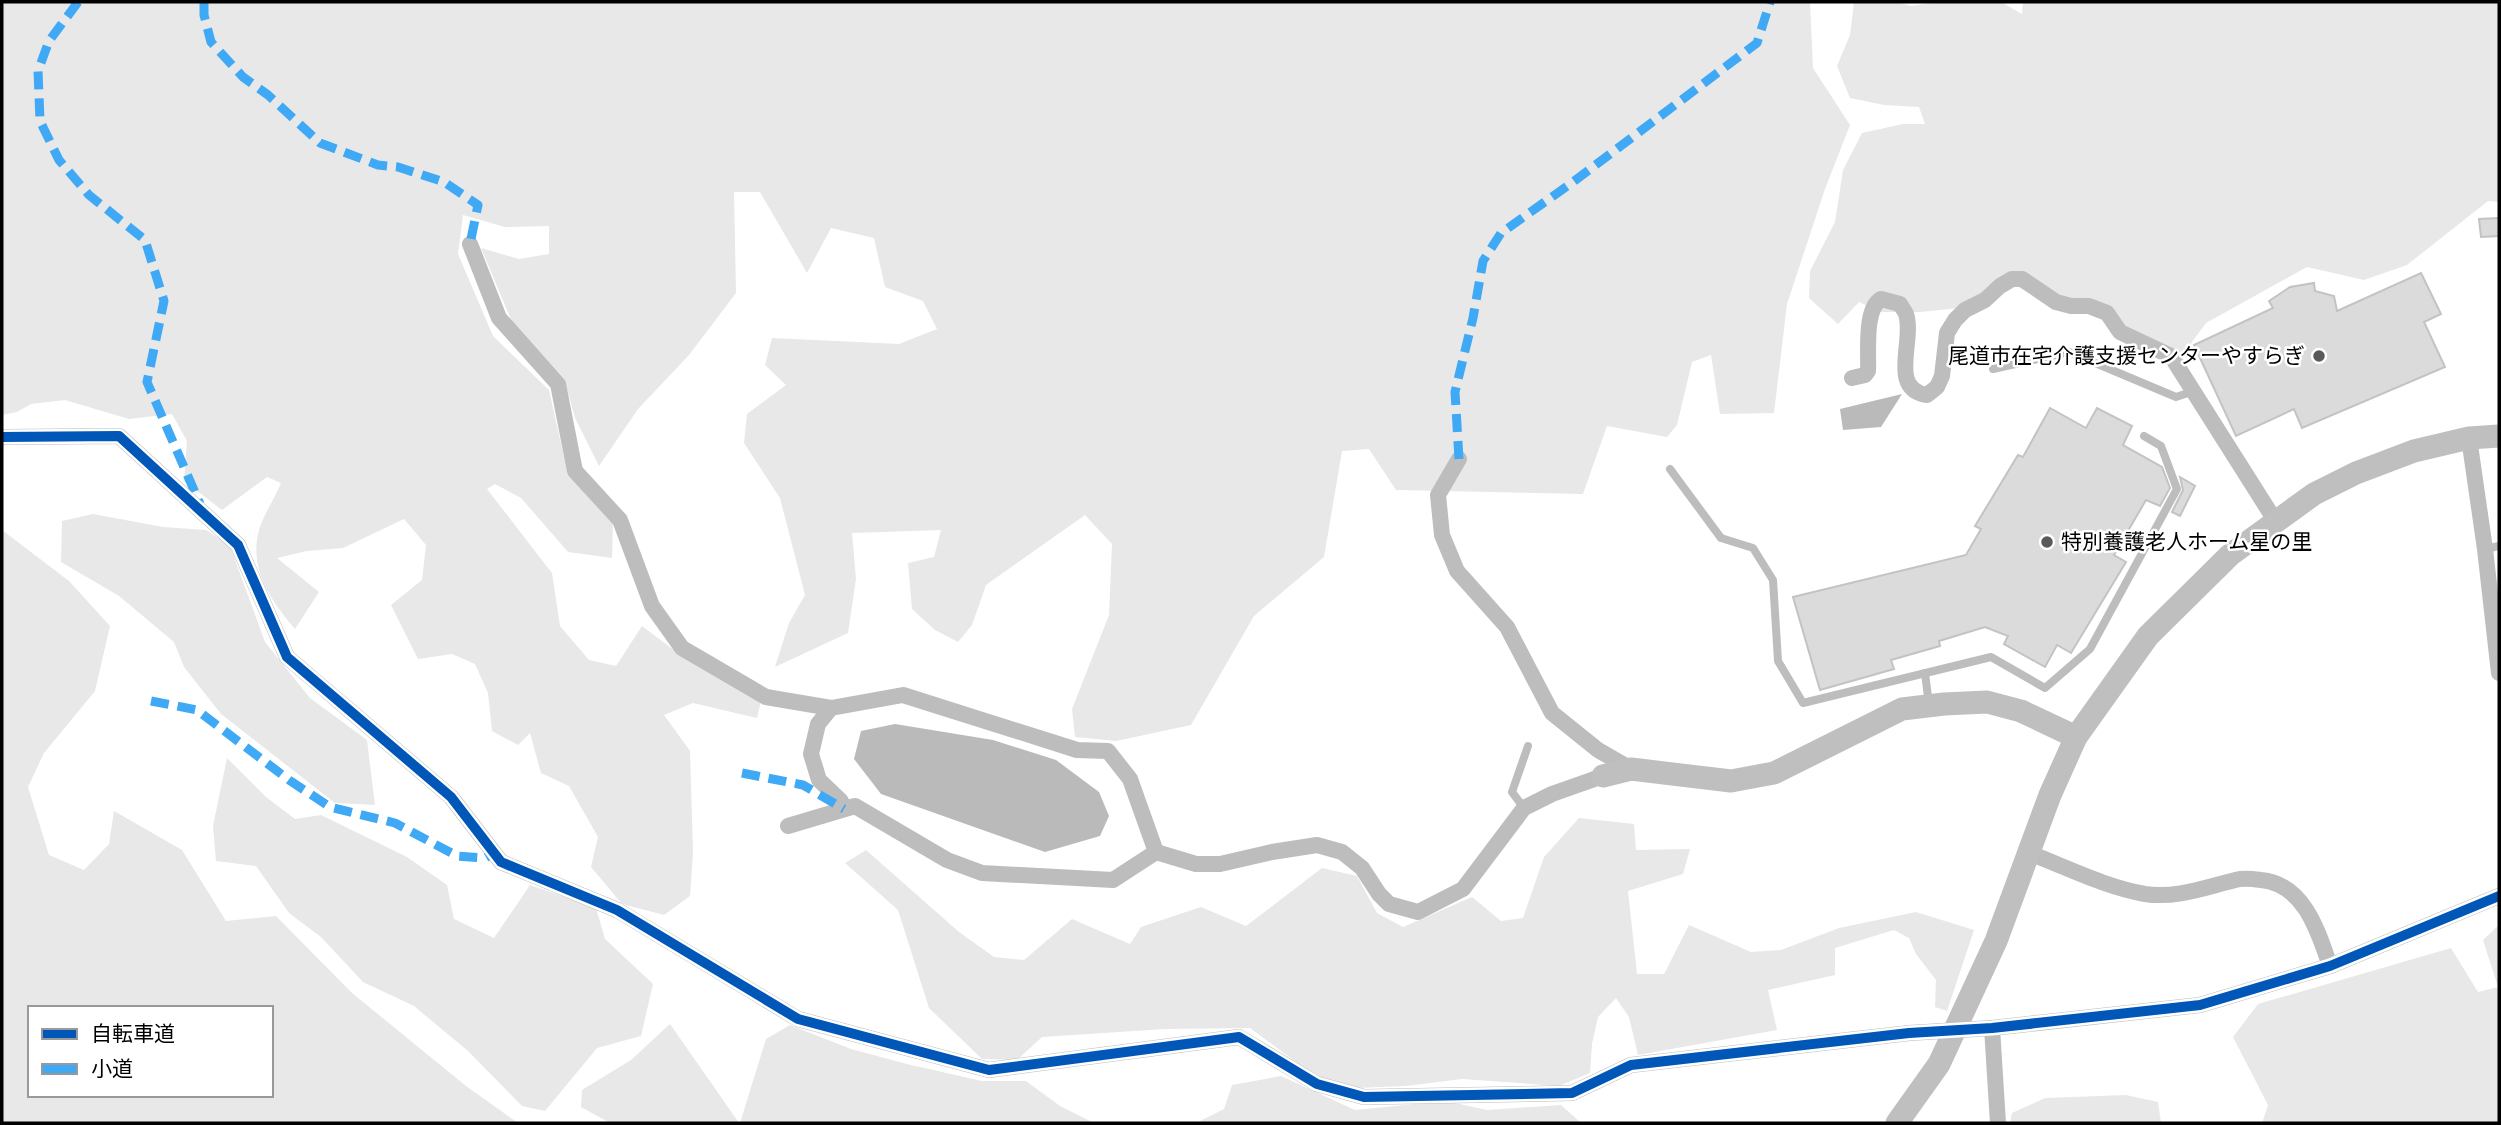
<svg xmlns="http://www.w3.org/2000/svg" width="2501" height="1125" font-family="'Alegreya Sans','Noto Sans JP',sans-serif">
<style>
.green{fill:#e8e8e8;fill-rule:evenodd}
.water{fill:#bababa}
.building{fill:#dbdbdb;stroke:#c3c3c3;stroke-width:2}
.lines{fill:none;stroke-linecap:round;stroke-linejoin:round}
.lane{stroke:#bdbdbd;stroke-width:8}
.street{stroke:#bdbdbd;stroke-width:16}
.secondary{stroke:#bfbfbf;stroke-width:23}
.street-bridge{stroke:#bdbdbd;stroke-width:16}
.quiet{stroke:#3fa9f5;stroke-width:9;stroke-dasharray:18 9;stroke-linecap:butt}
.cycleway-casing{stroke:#fff;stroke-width:15}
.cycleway{stroke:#0057b8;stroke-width:10}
.poi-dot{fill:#595959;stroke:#fff;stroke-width:2.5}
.labels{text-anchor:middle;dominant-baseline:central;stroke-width:5;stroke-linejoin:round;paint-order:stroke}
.poi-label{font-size:21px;fill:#000;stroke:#fff;text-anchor:end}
</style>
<rect width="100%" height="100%" fill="#fff"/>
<g class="green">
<path d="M2,2H1810L1813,68L1850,125L1825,189L1787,304L1774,413L1720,414L1711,355L1692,362L1677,425L1667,437L1607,426L1583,494L1396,490L1369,449L1342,451L1324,557L1254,616L1191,725L1116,741L1075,737L1072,709L1109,615L1112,544L1085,515L986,585L972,625L958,642L935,630L912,609L908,563L934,557L941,530L852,533L856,579L848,633L775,667L789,623L805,595L780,498L744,443L747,414L786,385L765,365L772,338L899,344L937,329L923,301L885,287L874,238L831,228L807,273L760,192H734L736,293L689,355L638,409L599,466L575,418L564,378L512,322L481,248L519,259L549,254V226L505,227L463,215L458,254L493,336L549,390L568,475L613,522L612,558L568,552L521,498L495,484L487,489L552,573L560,626L589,660L616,666L642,626L675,651L761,701L757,718L693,703L664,715L690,751L693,852L690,896L664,915L622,904L591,867L598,837L569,786L541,773L530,733L518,745L492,731L488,693L475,664L452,654L418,659L391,605L422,580L426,545L404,519L343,548L307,551L277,558L319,592L295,629C272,602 250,571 258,534C262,516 275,499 281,483L267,477L222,510L184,481L187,441L172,414L129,419L65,400L31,404L17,412L2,415Z"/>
<polygon points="1854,2 1896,2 1911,6 1939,2 2001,2 2022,14 2023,2 2499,2 2499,202 2488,201 2407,265 2364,280 2307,267 2206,323 2181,357 2023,281 1969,307 1920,312 1881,312 1859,302 1838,324 1809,298 1810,271 1835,222 1843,170 1862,133 1903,124 1925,124 1919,107 1884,105 1850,98 1837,66 1850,35"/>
<polygon points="93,514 163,527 206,530 230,546 265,642 310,698 367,740 375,805 335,803 221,714 184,667 174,642 119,596 61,562 62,521"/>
<path d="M2,530L69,581L110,626L95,691L44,753L28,787L49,855L84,870L109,844L114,811L182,850L226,921L276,916L352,993L466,1086L518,1123H2ZM30,1008H271V1095H30Z"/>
<polygon points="227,758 266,797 295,819 321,815 407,857 447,885 454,919 494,938 530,885 596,908 605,939 653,984 641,1036 597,1048 545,1111 522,1106 468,1051 414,1006 363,982 321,937 289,913 256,866 216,861 213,826"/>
<polygon points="1579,818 1634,824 1636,850 1690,849 1683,874 1628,891 1637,974 1664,974 1689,925 1751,952 1781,950 1839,928 1916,912 1974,930 1947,1011 1935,1007 1936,980 1916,954 1909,938 1894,930 1835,948 1835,975 1768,990 1777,1030 1638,1055 1629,1017 1616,998 1598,1017 1592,1044 1590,1073 1559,1086 1462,1079 1406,1086 1355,1088 1315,1076 1250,1028 1165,1029 1042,1037 1017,1060 982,1059 929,1008 898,910 845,863 866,850 959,932 994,957 1024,960 1072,919 1130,944 1141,927 1201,907 1246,926 1322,868 1357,876 1377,913 1403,927 1472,897 1501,921 1523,918 1544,857"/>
<polygon points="2499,925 2499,1123 2262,1123 2268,1105 2233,1037 2258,1004 2451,948 2478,992 2498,987 2483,940"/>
<polygon points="670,1024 739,1123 610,1123 581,1107 582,1090 631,1060"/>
<polygon points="790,1025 851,1049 907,1064 982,1081 1026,1081 1060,1106 1094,1123 740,1123 766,1039"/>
<polygon points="1281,1076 1355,1110 1446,1101 1487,1110 1561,1105 1581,1123 1196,1123 1224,1109 1232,1085"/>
<polygon points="2126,1095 2158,1102 2161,1123 2010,1123 2012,1113 2045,1098"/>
</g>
<g class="water">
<polygon points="1902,394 1881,427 1843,430 1840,409"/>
<polygon points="895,724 993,740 1056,760 1099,792 1109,816 1100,836 1045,852 881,794 854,759 861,731"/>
</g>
<g class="building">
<polygon points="2499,218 2499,236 2481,237 2479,219"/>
<polygon points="2421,273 2441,314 2424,322 2445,367 2302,428 2294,409 2236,436 2194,345 2273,308 2269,301 2290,287 2314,283 2315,291 2334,296 2337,311"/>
<polygon points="2050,408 2086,428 2097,408 2132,426 2123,445 2162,467 2170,488 2160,506 2146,500 2114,555 2126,562 2071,653 2057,645 2045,667 2004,644 2008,636 1985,627 1939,641 1940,646 1891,660 1894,669 1820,690 1793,597 1966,555 1981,529 1975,526 2018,455 2023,457"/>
<polygon points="2180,477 2195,486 2180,516 2172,512 2183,490"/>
</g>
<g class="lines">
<g class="lane">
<polyline points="1993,369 2069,352 2176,397 2194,391"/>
<polyline points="1670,469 1721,538 1753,548 1773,580 1778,661 1803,703 1991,657 2045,688 2090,649 2177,489 2161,446 2144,436"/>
<polyline points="2485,549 2499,546"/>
<polyline points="1925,673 1929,705"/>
<polyline points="1524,808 1512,792 1528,746"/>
</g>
<g class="street">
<polyline points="470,244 499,318 558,384 575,471 620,520 652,606 682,648 766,697 831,708"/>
<path d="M1852,378L1865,375L1868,371C1869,352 1864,309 1881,299L1900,304C1902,308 1905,311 1906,314C1915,340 1888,389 1927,395L1937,387L1942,376L1947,333L1955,320L1965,310L1985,300L2000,286L2012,279H2022L2056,302L2071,306H2089L2107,313L2120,332L2171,356L2276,522"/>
<polyline points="2,437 119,436 238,545 287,657 451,797 501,862 617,910 798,1019 989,1070 1239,1037 1317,1084 1364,1097 1572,1093 1631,1065 1909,1033"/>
<polyline points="2469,438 2485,549 2499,673"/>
<polyline points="1459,459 1438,495 1442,535 1457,571 1507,627 1552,713 1598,750 1631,769"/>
<polyline points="844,809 841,801 819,780 811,754 818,724 831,708 903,695 1077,750 1108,751 1130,779 1156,852"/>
<polyline points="788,826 855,806 947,860 982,873 1113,880 1156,852 1196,864 1220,864 1272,852 1317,845 1342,852 1362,868 1379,894 1389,904 1418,912 1463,889 1524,808 1552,794 1603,776"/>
<path d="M2029,853C2066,867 2105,887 2145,894C2178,899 2208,886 2240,879C2247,878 2254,879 2261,880C2304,884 2318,931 2330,966"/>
<polyline points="1998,1123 1992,1028 2200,1005 2330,966 2499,896"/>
</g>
<g class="secondary">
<polyline points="1603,776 1631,769 1731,781 1774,773 1902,709 1944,704 1987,702 2021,711 2076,737"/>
<polyline points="1897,1123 1939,1064 1996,941 2050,795 2076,737 2148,636 2230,555 2314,494 2356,473 2414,451 2469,438 2499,436"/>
</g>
<polyline class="street-bridge" points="1909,1033 1992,1028"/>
<g class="quiet">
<polyline points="78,2 49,41 38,71 40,121 59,160 89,195 145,240 164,301 147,382 200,504"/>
<polyline points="204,2 204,15 211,42 243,77 268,95 320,143 378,165 398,167 444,182 478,205 470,244"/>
<polyline points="1459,459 1455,392 1473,318 1483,261 1501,233 1573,182 1757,43 1770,2"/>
<polyline points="151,701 197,710 289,780 330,807 395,823 457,856 485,858 494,853"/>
<polyline points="742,773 803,785 844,809"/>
</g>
<g class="cycleway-casing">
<polyline id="cycleway" points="2,437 119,436 238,545 287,657 451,797 501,862 617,910 798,1019 989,1070 1239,1037 1317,1084 1364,1097 1572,1093 1631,1065 1909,1033 1992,1028 2200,1005 2330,966 2499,896"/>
</g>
<use href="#cycleway" class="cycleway"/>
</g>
<g class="poi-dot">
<circle cx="2319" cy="356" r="7"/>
<circle cx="2047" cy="542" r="7"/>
</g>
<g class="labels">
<g class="poi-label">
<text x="2305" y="356">尾道市在宅介護支援センターやすらぎ</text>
<text x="2061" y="542" text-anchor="start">特別養護老人ホーム星の里</text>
</g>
</g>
<rect width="2501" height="1125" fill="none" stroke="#000000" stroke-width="7"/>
<rect x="28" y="1006" width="245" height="91" fill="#ffffff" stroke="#999999" stroke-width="2"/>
<rect x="42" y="1029" width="35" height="10" fill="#0057b8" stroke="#999999" stroke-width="2"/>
<text x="91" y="1041" font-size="21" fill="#000000">自転車道</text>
<rect x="42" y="1064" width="35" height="10" fill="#3fa9f5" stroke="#999999" stroke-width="2"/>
<text x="91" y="1076" font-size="21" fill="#000000">小道</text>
</svg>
